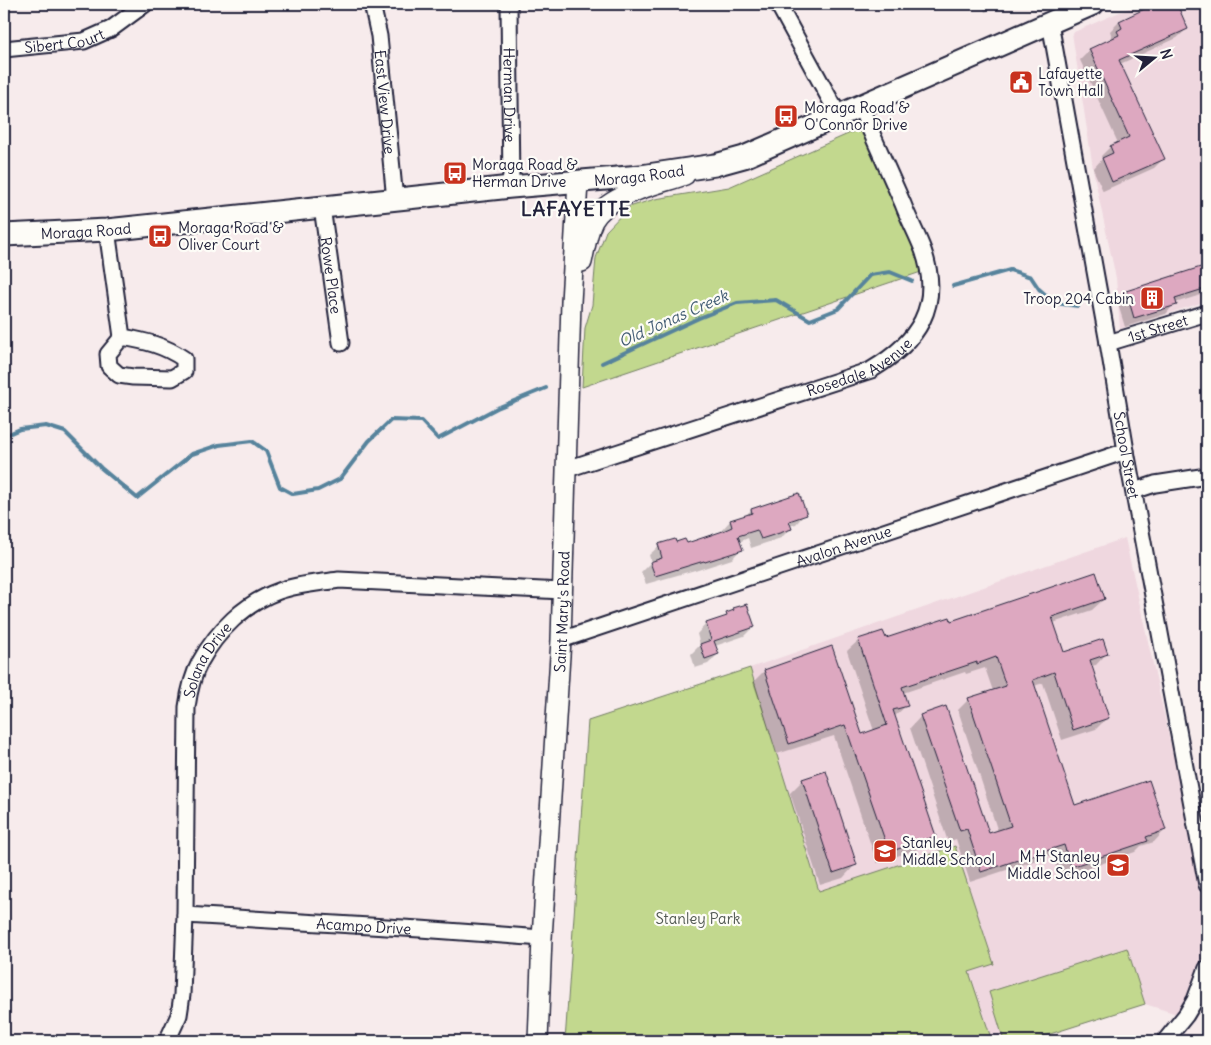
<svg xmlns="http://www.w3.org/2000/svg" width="1211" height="1045" font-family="Delius,sans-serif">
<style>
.built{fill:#efd7df}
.green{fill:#c2d88e;stroke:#727d64}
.shadow{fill:#0003}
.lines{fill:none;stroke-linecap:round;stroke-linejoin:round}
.stream{stroke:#57839c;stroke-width:4}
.building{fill:#dda8c0;stroke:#22223b}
.minor-casing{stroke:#22223b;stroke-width:19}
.tertiary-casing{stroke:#22223b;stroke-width:22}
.secondary-casing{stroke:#22223b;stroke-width:25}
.minor{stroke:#fdfcf7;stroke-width:15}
.tertiary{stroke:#fdfcf7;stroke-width:19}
.secondary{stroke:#fdfcf7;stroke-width:21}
.labels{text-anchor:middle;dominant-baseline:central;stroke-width:4.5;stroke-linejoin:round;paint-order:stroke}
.street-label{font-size:15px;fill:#22223b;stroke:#fdfcf7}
.poi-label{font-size:15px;fill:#22223b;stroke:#fdfcf7;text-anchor:start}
.park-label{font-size:15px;fill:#525954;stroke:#fdfcf7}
.water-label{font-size:16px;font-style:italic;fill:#415b73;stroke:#fdfcf7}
.district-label{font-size:20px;font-weight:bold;letter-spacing:1px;fill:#22223b;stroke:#fdfcf7}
</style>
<rect width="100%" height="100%" fill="#f7ebec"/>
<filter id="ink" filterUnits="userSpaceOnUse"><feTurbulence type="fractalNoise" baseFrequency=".02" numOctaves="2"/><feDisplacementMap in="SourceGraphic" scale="10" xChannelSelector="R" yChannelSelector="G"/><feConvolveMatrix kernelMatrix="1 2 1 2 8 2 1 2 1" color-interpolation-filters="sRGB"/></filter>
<g filter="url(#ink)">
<g class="built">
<polygon points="1138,4 1207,4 1207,301 1120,329 1116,278 1094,175 1072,33"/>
<polygon points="1125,538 1177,772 1207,931 1207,961 1180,1015 1145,1004 1028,1041 565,1041 588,721 750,668"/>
</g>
<g class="green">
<polygon points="857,130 864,136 914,247 921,272 582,387 585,328 592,305 596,258 606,231 629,207 655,199 729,187"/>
<polygon points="750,668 819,891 955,846 994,964 969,972 992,1041 565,1041 588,721"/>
<polygon points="1127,948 1145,1004 1028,1041 1004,1041 989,992"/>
</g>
<g class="shadow">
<polygon points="982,4 1003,4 985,12"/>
<polygon points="1158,4 1175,4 1187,29 1177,38 1120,64 1163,159 1154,168 1103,191 1093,169 1102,159 1101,156 1110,147 1118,143 1080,60 1090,50 1108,41 1112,37 1110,31 1119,22"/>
<polygon points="1207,35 1207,48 1203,39"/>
<polygon points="1207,266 1207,293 1175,303 1166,314 1125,327 1117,301 1127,292"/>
<polygon points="799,494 805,514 796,524 789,526 790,529 781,538 751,548 748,538 739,542 741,549 732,559 695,571 695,570 646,584 641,572 651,562 649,555 659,546 686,544 722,532 721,531 730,521 745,516 751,510"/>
<polygon points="1104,599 1092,610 1053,623 1063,654 1107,653 1096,665 1091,666 1108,717 1096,729 1062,740 1043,683 1034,686 1074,806 1165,830 1154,842 1141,846 1135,852 1060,878 1052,855 970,882 956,839 948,842 910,728 921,716 988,835 998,832 958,710 969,699 993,691 985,668 966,674 965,672 903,693 907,705 894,717 935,836 923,847 877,863 834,736 777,754 753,682 764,671 861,735 874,731 847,651 859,640 885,640 950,622"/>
<polygon points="734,610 753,627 744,636 715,646 718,654 708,664 695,668 691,654 700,645 697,634 706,624 722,619"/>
<polygon points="803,780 855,865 843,878 820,885 790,793"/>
</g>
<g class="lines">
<g class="stream">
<polyline points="953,286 1010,270 1031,277 1039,289 1055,303 1078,306"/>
<polyline points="602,363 699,318 737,303 776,300 810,320 838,309 870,275 890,272 912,281"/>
<polyline points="4,436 20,429 46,426 65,432 101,468 137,498 192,454 219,445 252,441 266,451 280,487 293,494 318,490 340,479 369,441 391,420 421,421 438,439 497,408 546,388"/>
</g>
</g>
<g class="building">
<polygon points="1155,4 1177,4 1188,29 1119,60 1165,159 1112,182 1102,158 1113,153 1110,146 1129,137 1089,49 1119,35 1117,31 1122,28 1119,21"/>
<polygon points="1207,265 1207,288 1175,298 1177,305 1134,318 1126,291"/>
<polygon points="799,493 807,515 789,521 792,529 761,539 757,530 738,536 743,550 705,562 704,561 655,576 650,562 662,558 658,544 675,539 676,542 685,539 687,543 723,531 732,527 730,520 752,513 751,509"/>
<polygon points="1096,572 1105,599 1052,617 1064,652 1103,639 1108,654 1090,660 1109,718 1073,730 1054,672 1033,680 1075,805 1149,780 1166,830 1146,837 1148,841 1071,867 1064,845 981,872 967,829 960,831 920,715 946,706 989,833 1011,826 968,698 1006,686 996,657 977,664 977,662 902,687 908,706 893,710 936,836 889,852 845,725 789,744 764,670 832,646 862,734 887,725 858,639 883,631 886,638 950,617 951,621"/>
<polygon points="747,604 755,627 714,641 719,654 705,659 700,644 711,640 706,623 727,616 726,613 734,610 733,608"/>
<polygon points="826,771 857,865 833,873 802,779"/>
</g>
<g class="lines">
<g class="minor-casing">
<g id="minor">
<path id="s1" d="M372,4L379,36L395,200"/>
<path id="s2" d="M509,4L511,187"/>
<polyline points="778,4 839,116"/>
<path id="s3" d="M1050,23L1108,343L1126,451L1207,885"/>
<path id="s4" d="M4,49L84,41L111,29L145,4"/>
<path id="s5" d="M322,207L341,343"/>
<path d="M107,230L122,337L108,354L109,366L119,375L133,377L172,378L184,371V359C164,345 145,341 122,337"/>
<path id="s6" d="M1108,343L1207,313"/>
<path id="s7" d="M567,469L871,370C918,342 943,306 923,250C917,234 909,220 903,204C889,172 874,139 860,106"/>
<polyline points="1134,491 1155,484 1207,476"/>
<path id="s8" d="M561,640L1126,451"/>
<path id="s9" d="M185,915L420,929L542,938"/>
<path id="s10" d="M167,1041L179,1015L182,995L185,915L187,707C189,692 193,675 200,662C217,631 245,603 279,591C298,584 319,583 339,580L563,591"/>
<polyline points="1165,1041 1186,1015 1195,1000 1207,968"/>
</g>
</g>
<g class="tertiary-casing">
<g id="tertiary">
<path d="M582,262C585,249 587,233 593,221C608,194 657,185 685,175"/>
<path id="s11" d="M538,1041L542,938L561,640L571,302L578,182"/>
</g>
</g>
<g class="secondary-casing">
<g id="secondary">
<path id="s12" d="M4,235L107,230L511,187L641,176L715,165L744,157L1093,4"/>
</g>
</g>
<use href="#minor" class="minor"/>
<use href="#tertiary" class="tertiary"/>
<use href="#secondary" class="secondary"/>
</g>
</g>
<defs>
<g id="civic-square" transform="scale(1.25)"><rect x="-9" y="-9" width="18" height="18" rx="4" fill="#c8321e" stroke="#fdfcf7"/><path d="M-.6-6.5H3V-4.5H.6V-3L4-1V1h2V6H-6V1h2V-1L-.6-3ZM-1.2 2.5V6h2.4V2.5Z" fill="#fff"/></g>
<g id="bus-square" transform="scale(1.25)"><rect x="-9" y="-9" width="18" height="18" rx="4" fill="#c8321e" stroke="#fdfcf7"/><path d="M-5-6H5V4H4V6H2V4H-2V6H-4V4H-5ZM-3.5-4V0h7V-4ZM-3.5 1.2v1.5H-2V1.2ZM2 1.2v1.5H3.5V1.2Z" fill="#fff"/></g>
<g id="building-square" transform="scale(1.25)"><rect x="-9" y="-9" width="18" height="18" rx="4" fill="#c8321e" stroke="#fdfcf7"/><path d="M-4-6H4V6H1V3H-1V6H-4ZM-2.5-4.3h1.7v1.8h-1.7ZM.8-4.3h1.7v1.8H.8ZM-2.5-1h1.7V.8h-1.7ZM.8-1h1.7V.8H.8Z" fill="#fff"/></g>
<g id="school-square" transform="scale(1.25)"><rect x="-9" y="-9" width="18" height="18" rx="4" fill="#c8321e" stroke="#fdfcf7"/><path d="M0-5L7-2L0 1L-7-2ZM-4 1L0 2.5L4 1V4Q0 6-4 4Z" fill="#fff"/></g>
</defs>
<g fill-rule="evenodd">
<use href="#civic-square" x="1021" y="82"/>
<use href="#bus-square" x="786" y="116"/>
<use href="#bus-square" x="455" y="173"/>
<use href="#bus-square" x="160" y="236"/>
<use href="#building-square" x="1152" y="298"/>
<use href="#school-square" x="885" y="851"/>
<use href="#school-square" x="1118" y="865"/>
</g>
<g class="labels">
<g class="street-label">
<text stroke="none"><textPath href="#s4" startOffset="61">Sibert Court</textPath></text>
<text stroke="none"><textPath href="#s2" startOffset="91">Herman Drive</textPath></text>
<text stroke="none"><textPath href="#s1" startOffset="99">East View Drive</textPath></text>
<text stroke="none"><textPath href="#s12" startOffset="638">Moraga Road</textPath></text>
<text stroke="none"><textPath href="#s12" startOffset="82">Moraga Road</textPath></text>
<text stroke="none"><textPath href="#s5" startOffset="69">Rowe Place</textPath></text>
<text stroke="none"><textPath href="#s6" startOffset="52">1st Street</textPath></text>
<text stroke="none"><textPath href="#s7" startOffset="310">Rosedale Avenue</textPath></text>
<text stroke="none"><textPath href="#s3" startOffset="439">School Street</textPath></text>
<text stroke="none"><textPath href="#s8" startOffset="298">Avalon Avenue</textPath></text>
<text stroke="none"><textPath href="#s11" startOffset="430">Saint Mary's Road</textPath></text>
<text stroke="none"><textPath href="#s10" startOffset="389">Solana Drive</textPath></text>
<text stroke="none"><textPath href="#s9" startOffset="179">Acampo Drive</textPath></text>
</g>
<g class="poi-label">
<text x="1038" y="73">Lafayette<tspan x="1038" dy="17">Town Hall</tspan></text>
<text x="804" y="107">Moraga Road &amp;<tspan x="804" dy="17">O'Connor Drive</tspan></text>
<text x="472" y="164">Moraga Road &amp;<tspan x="472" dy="17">Herman Drive</tspan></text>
<text x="178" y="227">Moraga Road &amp;<tspan x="178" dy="17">Oliver Court</tspan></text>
<text x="1134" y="298" text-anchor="end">Troop 204 Cabin</text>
<text x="902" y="842">Stanley<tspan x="902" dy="17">Middle School</tspan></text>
<text x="1100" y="856" text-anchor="end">M H Stanley<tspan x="1100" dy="17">Middle School</tspan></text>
</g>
<g class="park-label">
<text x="698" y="918">Stanley Park</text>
</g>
<g class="water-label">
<text transform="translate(673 318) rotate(-24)">Old Jonas Creek</text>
</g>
<g class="district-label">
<text x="576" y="208">LAFAYETTE</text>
</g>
</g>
<rect width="1211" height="1045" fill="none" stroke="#fdfcf7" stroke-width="20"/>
<rect x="10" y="10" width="1191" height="1025" fill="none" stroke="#22223b" stroke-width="2" filter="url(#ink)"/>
<g transform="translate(1154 58) rotate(72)" stroke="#fdfcf7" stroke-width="4" paint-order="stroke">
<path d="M0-4L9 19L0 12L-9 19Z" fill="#22223b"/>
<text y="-8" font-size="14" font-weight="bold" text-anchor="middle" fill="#22223b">N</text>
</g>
</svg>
